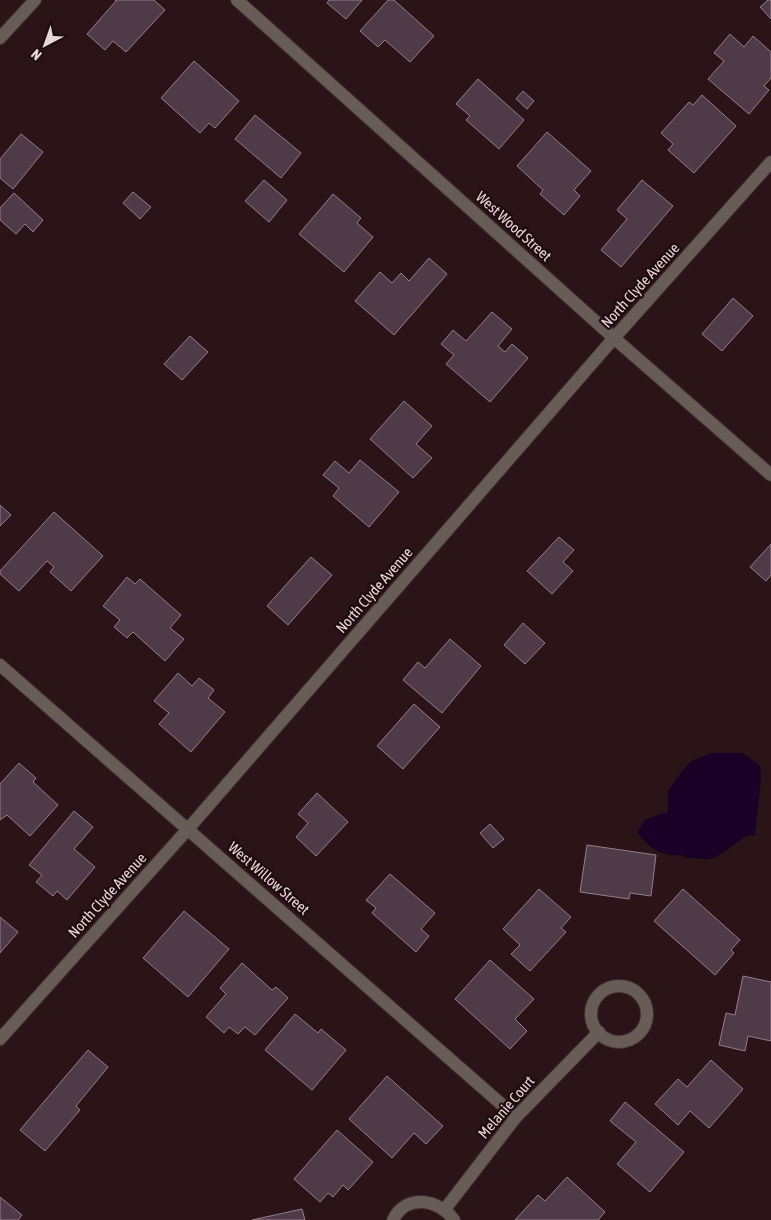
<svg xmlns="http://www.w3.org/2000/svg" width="771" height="1220" font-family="'Asap Condensed',sans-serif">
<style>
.water{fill:#1a0026}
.building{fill:#4f3a47;stroke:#967d8c}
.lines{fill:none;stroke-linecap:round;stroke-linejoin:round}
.minor-casing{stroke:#452f32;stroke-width:14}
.minor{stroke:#675c58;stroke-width:12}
.labels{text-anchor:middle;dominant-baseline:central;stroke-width:4.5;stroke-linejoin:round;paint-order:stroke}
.street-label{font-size:15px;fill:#e8d7d9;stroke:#200b0f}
</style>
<rect width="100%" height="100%" fill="#2a1417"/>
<path class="water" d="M712,753H743L760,766L761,780L755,835C738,836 729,853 713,858C704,861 695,857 685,858L682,855C660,857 651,849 637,832L646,819L668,812V791L680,774L691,761Z"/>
<g class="building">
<polygon points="115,0 154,0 165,10 126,52 113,41 105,50 87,34 116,1"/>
<polygon points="329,0 362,0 346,19 327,3"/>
<polygon points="388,0 394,0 434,36 410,62 385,40 378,47 360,31"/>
<polygon points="768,0 771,0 771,19 760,7"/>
<polygon points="730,34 744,47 753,36 771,52 771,78 764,86 769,90 749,114 708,79 724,61 714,53"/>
<polygon points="194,61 239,101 215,128 209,123 200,133 161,98"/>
<polygon points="478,79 524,120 499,149 466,120 470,116 456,104"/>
<polygon points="523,91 534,101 527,109 516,99"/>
<polygon points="702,95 736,126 694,173 668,150 673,144 661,133 689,102 693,105"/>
<polygon points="255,115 301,153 281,178 235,139"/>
<polygon points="547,132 591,171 574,190 580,196 564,215 540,194 543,190 517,166"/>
<polygon points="21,134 43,152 13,189 0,178 0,159"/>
<polygon points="264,180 287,200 269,222 245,201"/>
<polygon points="642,180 673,206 621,267 601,250 627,219 617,210"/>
<polygon points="133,192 151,207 140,219 123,203"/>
<polygon points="14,193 43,220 33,232 25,224 16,234 0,220 0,208"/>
<polygon points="333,194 361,218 357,223 373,237 344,272 299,234"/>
<polygon points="429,258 447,274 394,335 355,301 380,272 392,283 401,273 409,281"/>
<polygon points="733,298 753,316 722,351 702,334"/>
<polygon points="492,312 512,329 498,346 505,352 512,344 528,358 490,402 446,364 454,355 441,344 453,330 466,341"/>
<polygon points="190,336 208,352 182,380 164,364"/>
<polygon points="404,401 432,426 416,444 432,458 413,478 370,439"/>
<polygon points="360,460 399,492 369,527 333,496 339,488 323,475 335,461 349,473"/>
<polygon points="0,505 11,515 0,526"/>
<polygon points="54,512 103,556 71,591 50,572 54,567 47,561 19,591 0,574 0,571"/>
<polygon points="559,537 574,550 563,562 573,571 552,594 527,571"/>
<polygon points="771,544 771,575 766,581 750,567"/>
<polygon points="311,557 332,575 288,625 267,606"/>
<polygon points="127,577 135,584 140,579 181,615 170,628 184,639 165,661 133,632 127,638 114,627 120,620 103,606"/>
<polygon points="523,623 545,643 525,664 504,645"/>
<polygon points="450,639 481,666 442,713 403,680 418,662 425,668"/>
<polygon points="178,673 192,686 199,678 214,690 208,698 225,712 191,752 159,724 169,713 154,701"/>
<polygon points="414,704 440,727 403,769 377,746"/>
<polygon points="19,763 36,778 33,782 58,805 30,836 7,815 0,820 0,784"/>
<polygon points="317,793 348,822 316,856 296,837 308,823 298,814"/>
<polygon points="74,811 93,827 74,849 95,867 67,900 57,891 53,896 36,882 42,875 29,865"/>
<polygon points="490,824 504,839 493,848 480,833"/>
<polygon points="587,845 656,855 651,896 630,893 629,899 580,892"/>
<polygon points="390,874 435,913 421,929 429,936 416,952 372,913 376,908 366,900"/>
<polygon points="539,889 571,917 561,928 566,932 530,971 511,954 520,945 503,929"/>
<polygon points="683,889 740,940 731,950 734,953 715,975 654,921"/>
<polygon points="184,911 229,949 188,997 143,958"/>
<polygon points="0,917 18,932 0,953"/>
<polygon points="490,960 534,999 515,1019 527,1031 510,1049 455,999"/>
<polygon points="242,963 272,990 276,987 288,998 255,1035 245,1027 238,1034 229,1027 224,1033 206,1017 226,994 220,988"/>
<polygon points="743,976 771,982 771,1041 748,1036 745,1051 719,1045 726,1013 735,1015"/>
<polygon points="295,1014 318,1033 321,1029 346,1050 312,1090 265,1050"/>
<polygon points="88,1050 108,1067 76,1106 80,1110 45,1151 20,1130"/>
<polygon points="711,1060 743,1089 709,1128 690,1111 678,1125 655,1104 678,1079 687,1087"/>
<polygon points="387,1076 443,1126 426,1144 414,1133 392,1158 349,1119"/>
<polygon points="625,1102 684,1152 650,1192 617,1164 636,1142 610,1121"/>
<polygon points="337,1130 373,1162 348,1190 343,1185 333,1197 328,1193 320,1202 294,1179"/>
<polygon points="567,1177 605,1212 598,1220 515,1220 538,1195 545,1201"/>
<polygon points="0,1197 22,1215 18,1220 0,1220"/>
<polygon points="302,1209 305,1220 252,1220"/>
</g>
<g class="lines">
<g class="minor-casing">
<g id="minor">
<polyline points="237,0 614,338 771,475"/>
<polyline points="0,38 35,0"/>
<polyline points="0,665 516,1117"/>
<circle cx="619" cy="1014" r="28"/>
<polyline points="0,1039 188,829 614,338 771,162"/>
<polyline points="445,1209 516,1117 599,1032"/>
<path d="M393,1220C406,1193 439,1199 454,1220"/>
</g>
</g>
<use href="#minor" class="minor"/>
</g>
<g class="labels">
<g class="street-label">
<text transform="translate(514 226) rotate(42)">West Wood Street</text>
<text transform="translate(640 285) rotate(-48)">North Clyde Avenue</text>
<text transform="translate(374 590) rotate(-49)">North Clyde Avenue</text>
<text transform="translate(269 878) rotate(41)">West Willow Street</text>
<text transform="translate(107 895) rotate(-48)">North Clyde Avenue</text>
<text transform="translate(506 1107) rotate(-49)">Melanie Court</text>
</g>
</g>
<g transform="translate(45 45) rotate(221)" stroke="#200b0f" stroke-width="4" paint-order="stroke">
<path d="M0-4L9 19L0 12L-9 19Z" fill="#e8d7d9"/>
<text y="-8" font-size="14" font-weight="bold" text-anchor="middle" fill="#e8d7d9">N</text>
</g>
</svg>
